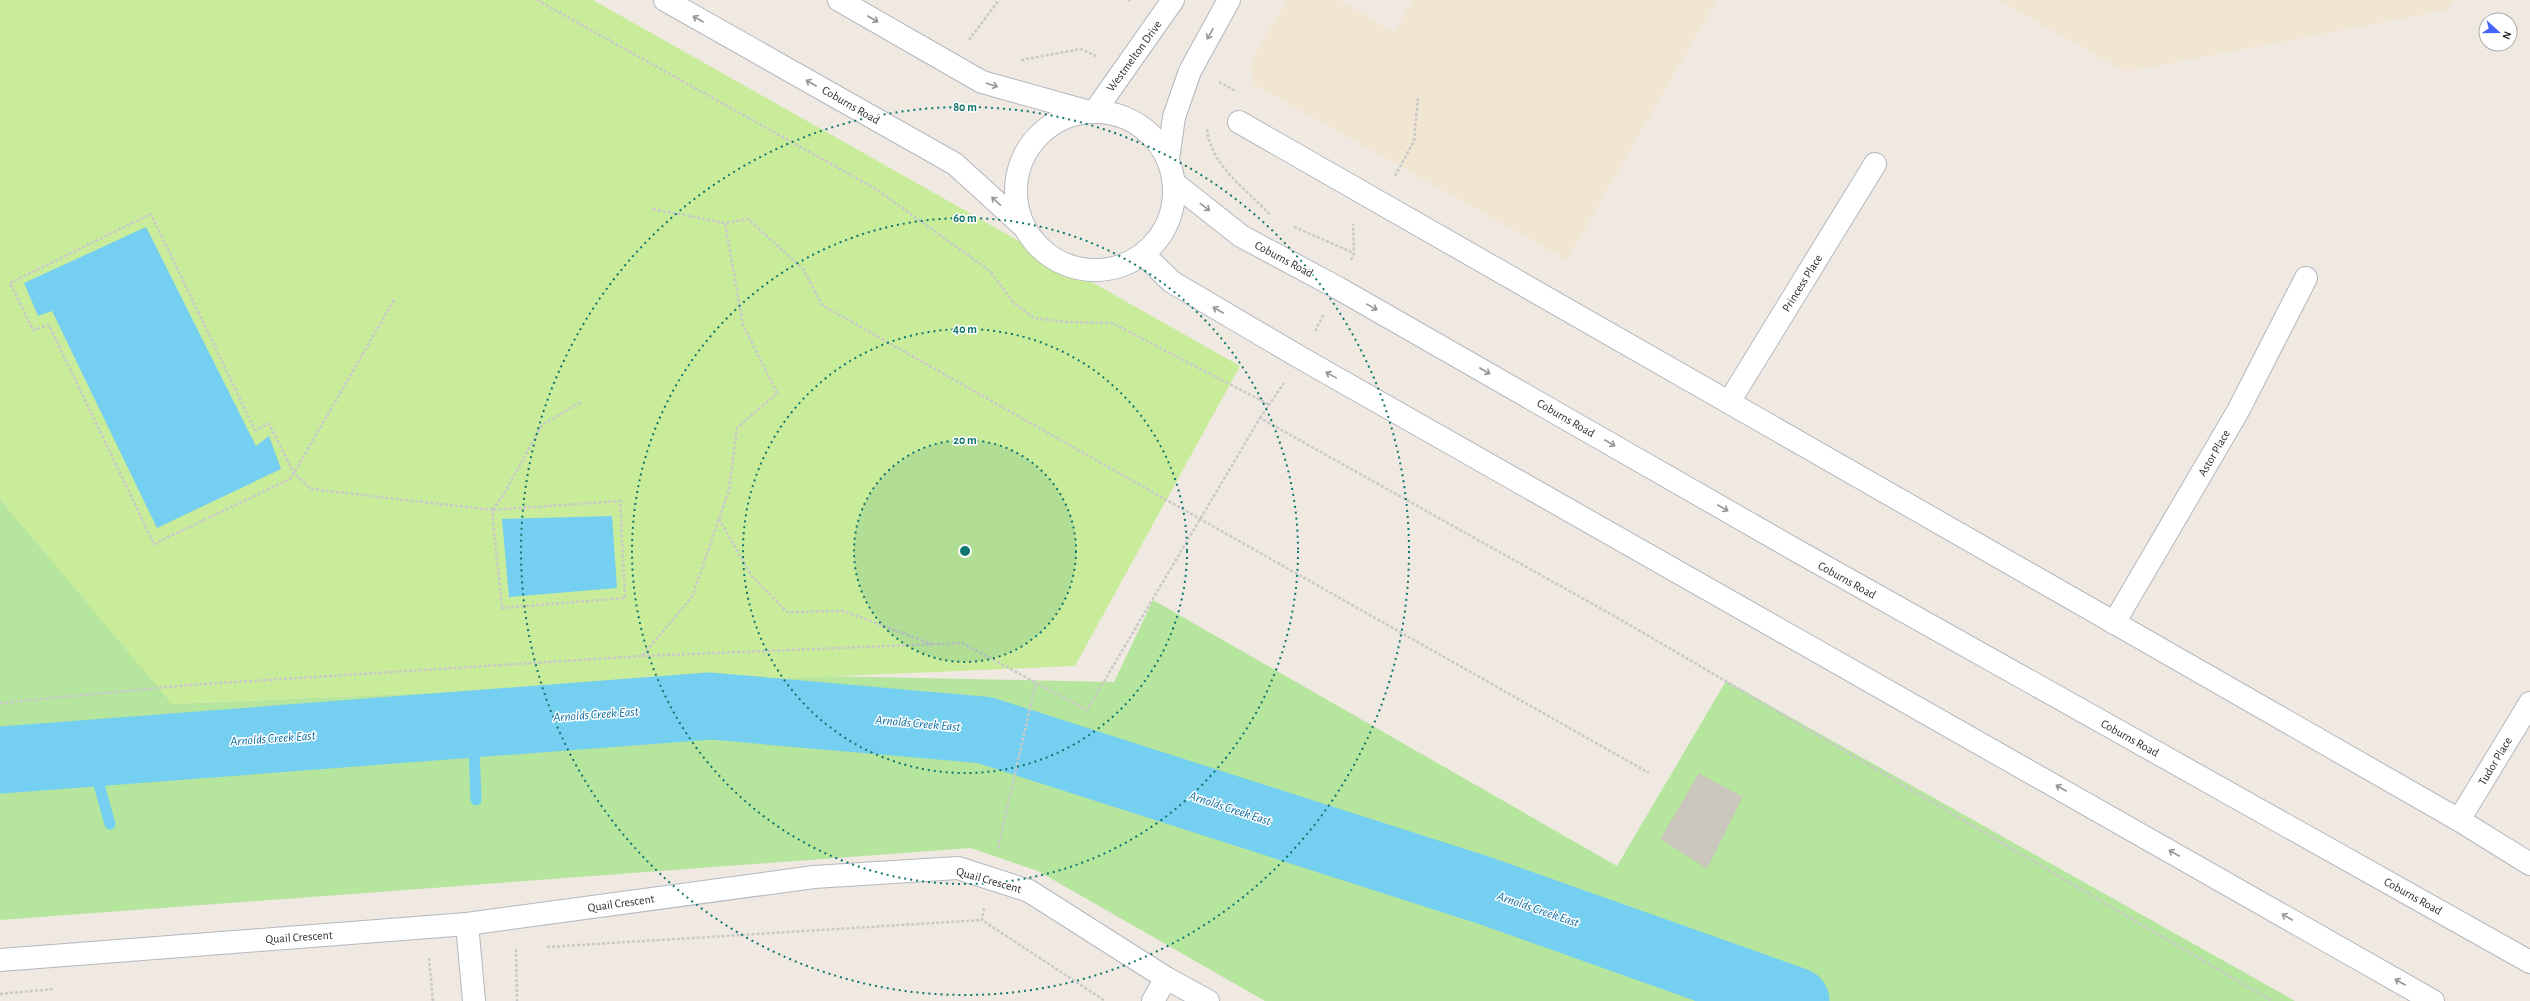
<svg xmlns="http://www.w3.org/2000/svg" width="2530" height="1001" font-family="'Alegreya Sans',sans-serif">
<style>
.education{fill:#f0e6d1}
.green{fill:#b6e59e}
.pitch{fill:#c9ec9a}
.water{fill:#75cff0}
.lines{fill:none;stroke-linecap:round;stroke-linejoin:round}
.stream{stroke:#75cff0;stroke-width:11}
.river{stroke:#75cff0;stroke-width:67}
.building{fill:#cbc7bf;stroke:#cbc5ba}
.minor-casing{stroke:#b4b7c1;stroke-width:24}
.tertiary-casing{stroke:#b4b7c1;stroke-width:24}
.path{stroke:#c9c9c9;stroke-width:2.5;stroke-dasharray:3 2;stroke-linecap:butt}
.minor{stroke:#fff;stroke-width:22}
.tertiary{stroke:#fff;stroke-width:22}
.oneway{stroke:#969696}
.ring{fill:none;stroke:#0f766e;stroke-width:2;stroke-dasharray:2 4}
.labels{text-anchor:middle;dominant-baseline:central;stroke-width:3;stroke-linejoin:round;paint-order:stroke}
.street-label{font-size:12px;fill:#2e2e2e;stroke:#fff}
.water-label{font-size:13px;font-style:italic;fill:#0d6fa3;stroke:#fff}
.centre{fill:#0f766e;stroke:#fff;stroke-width:2}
.ring-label{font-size:12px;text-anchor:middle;font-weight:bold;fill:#0f766e;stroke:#fff;stroke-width:3;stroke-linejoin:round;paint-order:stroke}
</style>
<rect width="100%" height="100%" fill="#efe9e1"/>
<g class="education">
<polygon points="1287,0 1339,0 1395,32 1413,0 1717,0 1567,260 1253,84 1250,63"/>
<polygon points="1998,0 2454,0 2447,10 2126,72"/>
</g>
<polygon class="green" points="0,499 173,704 822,676 1114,682 1153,600 1617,866 1726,681 2295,1001 1265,1001 1038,871 971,848 0,920"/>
<polygon class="pitch" points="0,0 593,0 1240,366 1075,666 172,704 0,499"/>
<g class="water">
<polygon points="146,227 256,446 269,436 281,469 157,528 52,311 38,316 24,283"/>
<polygon points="612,516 617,588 509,597 502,519"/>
</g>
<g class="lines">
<g class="stream">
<polyline points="473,724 476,800"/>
<polyline points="146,749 185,721"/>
<polyline points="90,753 110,824"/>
</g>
<polyline class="river" points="0,760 710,706 984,730 1486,891 1796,1001"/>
</g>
<polygon class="building" points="1699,774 1742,797 1707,868 1661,839"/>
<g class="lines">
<g class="minor-casing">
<g id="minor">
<polyline points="1239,122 2459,820 2530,864"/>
<polyline points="1729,402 1875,164"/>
<polyline points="2114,623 2238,411 2306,278"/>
<polyline points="2459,820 2530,703"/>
<polyline points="467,924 474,1001"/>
<polyline points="0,960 467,924 814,877 958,868 1029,891 1166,978 1208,1001"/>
<polyline points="1153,1001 1166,978"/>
</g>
</g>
<g class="tertiary-casing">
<g id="tertiary">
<polyline points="665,0 955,164 1024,227"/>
<polyline points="839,0 982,82 1086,111"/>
<polyline points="1095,111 1173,0"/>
<circle cx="1095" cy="191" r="79"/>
<polyline points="1168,159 1174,117 1190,71 1229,0"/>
<polyline points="1174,183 1241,236 1338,288 1799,552 2530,962"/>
<polyline points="1143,254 1172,282 1301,358 2433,1001"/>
</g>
</g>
<g class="path">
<polyline points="537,0 876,189 990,271 1014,303 1034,318 1065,322 1112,323 1270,405"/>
<polyline points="1128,0 1131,0"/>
<polyline points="969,40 999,0"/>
<polyline points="1021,60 1081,49 1096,56"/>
<polyline points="1219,82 1236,91"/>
<path d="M1207,129C1211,167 1247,189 1270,215"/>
<polyline points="1395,176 1414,141 1418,97"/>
<polyline points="653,209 725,223 748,219 804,270 822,305 1649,773"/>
<polyline points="1294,227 1354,253"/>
<polyline points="1351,260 1354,253 1353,224"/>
<polyline points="394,300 294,473 290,479 154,544 49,325 33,330 10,283 151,214 255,430 269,424 294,473 311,489 492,510 502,608 625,598 620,501 492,510 504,494 542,425 581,402"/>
<polyline points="1315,331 1324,314"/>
<polyline points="1260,418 1284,383"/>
<polyline points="719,519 751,575 787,612 844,611 932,644"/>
<polyline points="642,656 962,643 1087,710 1260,418 1623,621 2272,1001"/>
<polyline points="0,703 189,685 642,656 692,597 729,490 737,428 777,393 743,325 725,223"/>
<polyline points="998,848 1036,682"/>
<polyline points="984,908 982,920 1105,1001"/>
<polyline points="547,947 982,920"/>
<polyline points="516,949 517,1001"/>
<polyline points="429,958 433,1001"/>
<polyline points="0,994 53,989"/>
</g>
<use href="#minor" class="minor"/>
<use href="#tertiary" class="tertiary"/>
</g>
<defs><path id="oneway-shaft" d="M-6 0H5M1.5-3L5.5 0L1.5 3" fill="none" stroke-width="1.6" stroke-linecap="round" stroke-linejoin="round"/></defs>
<g class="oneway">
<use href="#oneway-shaft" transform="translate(698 19) rotate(-150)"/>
<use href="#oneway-shaft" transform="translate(873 19) rotate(30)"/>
<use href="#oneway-shaft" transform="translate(1210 34) rotate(119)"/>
<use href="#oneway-shaft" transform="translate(811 83) rotate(-150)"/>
<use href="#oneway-shaft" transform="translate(992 85) rotate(17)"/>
<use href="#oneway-shaft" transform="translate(996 201) rotate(-137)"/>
<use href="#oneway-shaft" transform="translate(1205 207) rotate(38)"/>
<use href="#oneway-shaft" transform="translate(1372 307) rotate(29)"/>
<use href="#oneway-shaft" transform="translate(1218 310) rotate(-150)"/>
<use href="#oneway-shaft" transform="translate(1485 371) rotate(30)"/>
<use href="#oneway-shaft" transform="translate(1331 375) rotate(-151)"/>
<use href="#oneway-shaft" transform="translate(1610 443) rotate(30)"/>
<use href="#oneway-shaft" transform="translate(1723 508) rotate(30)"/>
<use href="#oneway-shaft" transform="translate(2061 788) rotate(-150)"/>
<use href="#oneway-shaft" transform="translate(2174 853) rotate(-150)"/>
<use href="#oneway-shaft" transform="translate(2287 917) rotate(-150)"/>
<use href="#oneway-shaft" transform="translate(2400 982) rotate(-150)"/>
</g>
<circle cx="965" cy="551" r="111" fill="#0f766e" fill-opacity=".12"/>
<g class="ring">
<circle cx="965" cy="551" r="111"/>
<circle cx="965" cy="551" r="222"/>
<circle cx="965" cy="551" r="333"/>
<circle cx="965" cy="551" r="444"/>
</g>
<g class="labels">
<g class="street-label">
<text transform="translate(1134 56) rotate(-54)">Westmelton Drive</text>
<text transform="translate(851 105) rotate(30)">Coburns Road</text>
<text transform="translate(1284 259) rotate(28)">Coburns Road</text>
<text transform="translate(1802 283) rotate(-58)">Princess Place</text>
<text transform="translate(1566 418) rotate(30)">Coburns Road</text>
<text transform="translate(2214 453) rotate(-60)">Astor Place</text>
<text transform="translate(1847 580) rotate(29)">Coburns Road</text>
<text transform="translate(2130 738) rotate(29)">Coburns Road</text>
<text transform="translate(2495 761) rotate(-59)">Tudor Place</text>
<text transform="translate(989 880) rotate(16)">Quail Crescent</text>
<text transform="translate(2413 896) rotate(29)">Coburns Road</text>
<text transform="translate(621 903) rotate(-8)">Quail Crescent</text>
<text transform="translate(299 937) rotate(-4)">Quail Crescent</text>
</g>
<g class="water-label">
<text transform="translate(596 715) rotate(-4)">Arnolds Creek East</text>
<text transform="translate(918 724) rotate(5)">Arnolds Creek East</text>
<text transform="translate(273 739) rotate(-4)">Arnolds Creek East</text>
<text transform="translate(1230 809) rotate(18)">Arnolds Creek East</text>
<text transform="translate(1538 910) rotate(19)">Arnolds Creek East</text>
</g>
</g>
<circle cx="965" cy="551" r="6" class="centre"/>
<g class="ring-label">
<text x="965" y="111">80 m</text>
<text x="965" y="222">60 m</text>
<text x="965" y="333">40 m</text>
<text x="965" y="444">20 m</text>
</g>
<g transform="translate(2498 32) rotate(111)"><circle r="19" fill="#ffffff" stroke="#ababab"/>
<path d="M0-3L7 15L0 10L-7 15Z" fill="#4264fb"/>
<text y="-6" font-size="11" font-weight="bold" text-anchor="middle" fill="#2e2e2e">N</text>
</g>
</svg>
